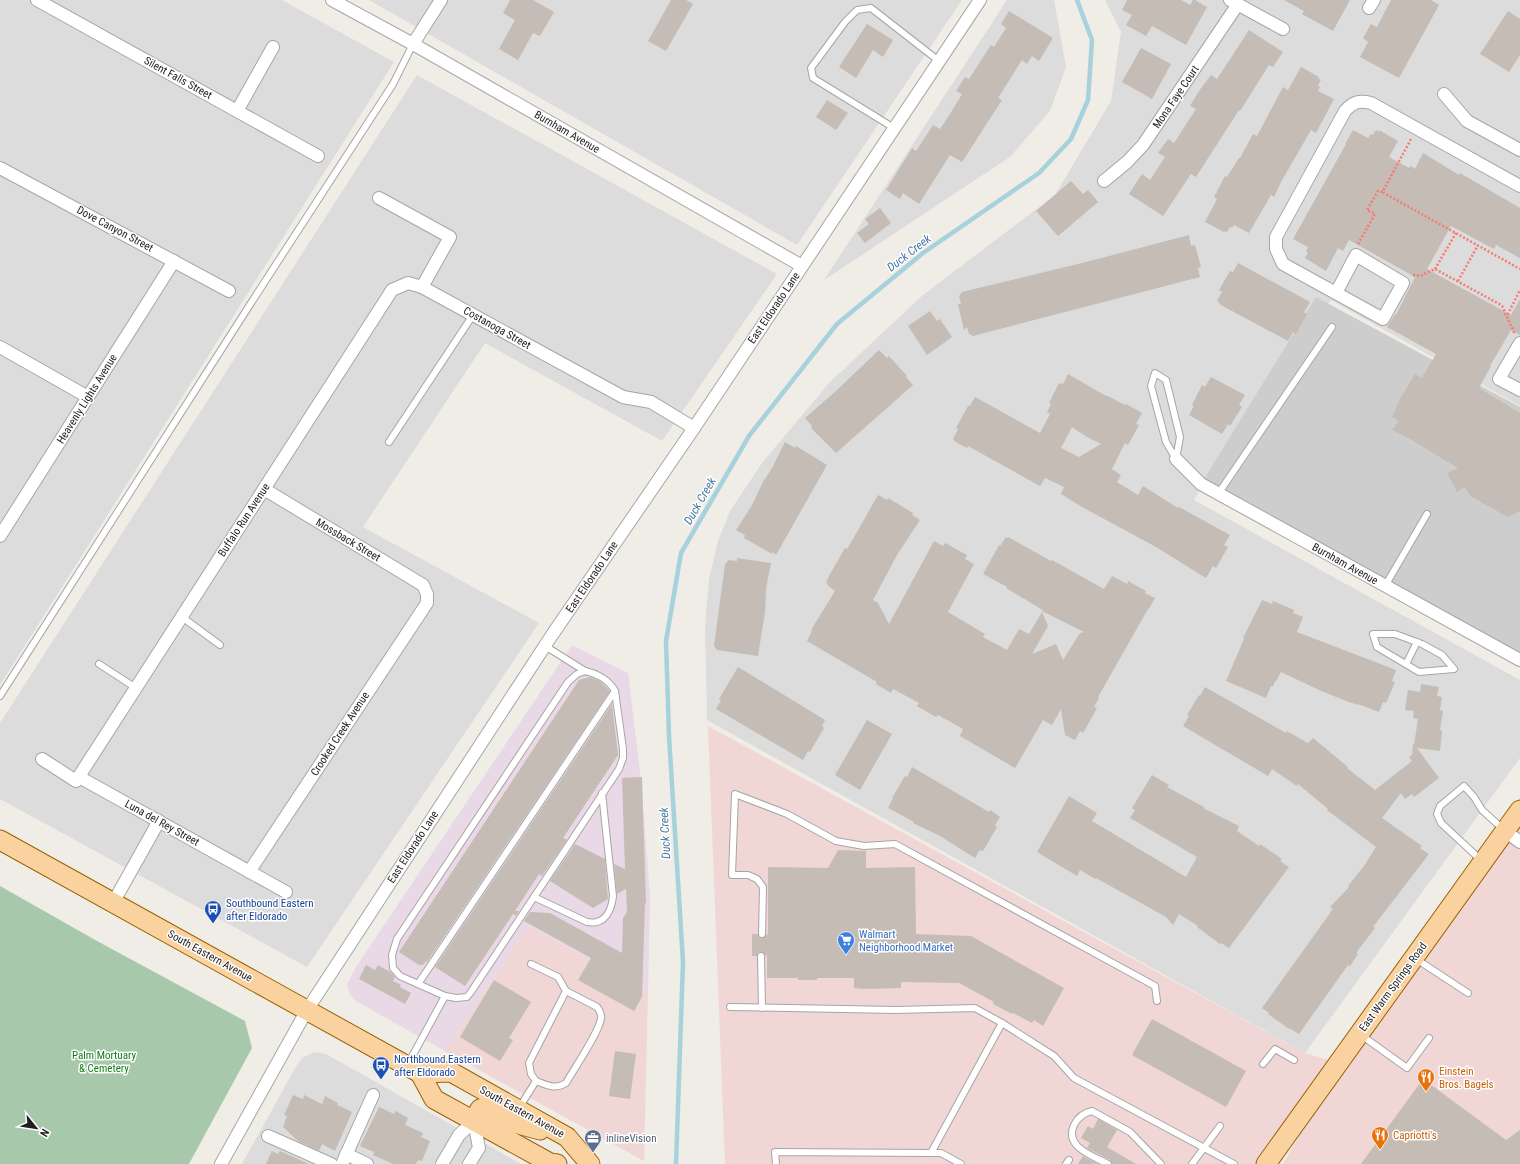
<svg xmlns="http://www.w3.org/2000/svg" width="1520" height="1164" font-family="'Roboto Condensed',sans-serif">
<style>
.residential{fill:#dddcdc}
.commercial{fill:#f0d6d5}
.industrial{fill:#e9d8e6}
.religious{fill:#cdcdcd}
.cemetery{fill:#a7c8ab}
.lines{fill:none;stroke-linecap:round;stroke-linejoin:round}
.stream{stroke:#a7d1dc;stroke-width:4.5}
.building{fill:#c4bcb5;fill-rule:evenodd}
.service-casing{stroke:#a6a6a6;stroke-width:8}
.minor-casing{stroke:#a6a6a6;stroke-width:14}
.primary-casing{stroke:#986303;stroke-width:21}
.path{stroke:#f77a6f;stroke-width:2.5;stroke-dasharray:2 2;stroke-linecap:butt}
.service{stroke:#fff;stroke-width:6}
.minor{stroke:#fff;stroke-width:12}
.primary{stroke:#fad2a0;stroke-width:19}
.labels{text-anchor:middle;dominant-baseline:central;stroke-width:3;stroke-linejoin:round;paint-order:stroke}
.street-label{font-size:11px;fill:#1f1f1f;stroke:#fff}
.transit-label{font-size:11px;fill:#164399;stroke:#fff;text-anchor:start}
.shop-label{font-size:11px;fill:#366cbe;stroke:#fff;text-anchor:start}
.park-label{font-size:11px;fill:#0e7d15;stroke:#fff}
.food-label{font-size:11px;fill:#c56008;stroke:#fff;text-anchor:start}
.service-label{font-size:11px;fill:#4e5e75;stroke:#fff;text-anchor:start}
.water-label{font-size:12px;font-style:italic;fill:#4a7aa6;stroke:#fff}
</style>
<rect width="100%" height="100%" fill="#f0ece6"/>
<g class="residential">
<polygon points="0,0 282,0 394,62 0,685"/>
<polygon points="369,0 962,0 797,245"/>
<polygon points="1007,0 1054,0 1066,67 1050,111 1010,157 824,280"/>
<polygon points="1105,0 1520,0 1520,406 1331,300 1212,470 1194,500 1520,680 1520,758 1305,1053 707,720 705,626 709,579 718,541 730,511 762,463 829,383 923,295 1055,195 1111,101 1121,32"/>
<polygon points="417,75 777,274 662,441 485,343 363,527 539,623 307,967 0,799 0,723"/>
<polygon points="314,1052 326,1054 521,1164 242,1164 294,1070 302,1058"/>
</g>
<g class="commercial">
<polygon points="708,726 1305,1053 1338,1063 1266,1164 725,1164"/>
<polygon points="1520,810 1520,1164 1283,1164 1359,1034"/>
<polygon points="529,926 648,991 644,1161 445,1051"/>
</g>
<polygon class="industrial" points="572,645 628,673 640,771 650,895 648,991 529,926 445,1051 354,1000 350,994 347,985 356,967"/>
<polygon class="religious" points="1316,297 1520,407 1520,660 1201,484"/>
<polygon class="cemetery" points="0,886 97,941 245,1021 252,1048 189,1164 0,1164"/>
<g class="lines">
<polyline class="stream" points="676,1164 683,962 669,736 666,641 681,553 749,436 837,324 923,253 1039,173 1071,139 1088,100 1092,40 1077,0"/>
</g>
<g class="building">
<polygon points="510,0 533,0 554,12 540,36 533,33 518,60 499,49 515,20 503,13"/>
<polygon points="671,0 686,0 693,4 666,51 648,41"/>
<polygon points="1127,0 1181,0 1190,5 1193,0 1195,0 1207,7 1186,45 1152,26 1146,36 1126,25 1132,15 1122,10"/>
<polygon points="1284,0 1350,0 1333,31 1302,14 1304,11"/>
<polygon points="1391,0 1431,0 1439,5 1399,78 1360,57 1368,42 1363,38 1371,24 1377,27"/>
<polygon points="1009,11 1053,38 1039,61 1032,56 1027,64 1022,60 998,98 1002,100 962,162 950,155 919,204 903,193 900,199 886,190 912,148 916,151 933,125 940,129 950,114 962,94 956,91 965,77 969,79 991,45 994,47 1006,28 1001,24"/>
<polygon points="1508,11 1520,19 1520,55 1509,72 1480,54"/>
<polygon points="867,24 893,40 883,57 873,50 856,78 839,67"/>
<polygon points="1249,30 1283,52 1273,67 1269,65 1240,111 1239,110 1196,177 1191,174 1163,216 1129,194 1142,174 1150,180 1165,157 1158,153 1168,139 1174,143 1196,109 1190,106 1199,91 1211,75 1217,79"/>
<polygon points="1141,48 1171,64 1152,99 1122,82"/>
<polygon points="1301,67 1319,77 1318,78 1321,80 1318,85 1320,87 1318,91 1334,99 1316,133 1311,130 1281,182 1274,197 1271,195 1249,233 1234,225 1232,228 1230,227 1227,232 1224,231 1224,232 1205,222 1217,199 1214,197 1225,176 1227,177 1239,158 1240,158 1253,134 1257,136 1283,87 1288,90"/>
<polygon points="827,100 848,113 836,130 816,117"/>
<polygon points="1353,130 1368,138 1371,134 1373,135 1376,130 1379,132 1379,130 1398,141 1389,157 1409,168 1411,166 1415,169 1423,153 1459,175 1460,173 1520,208 1520,258 1496,245 1494,249 1451,226 1427,269 1511,315 1520,299 1520,335 1511,330 1490,366 1491,366 1479,388 1520,413 1520,511 1508,517 1470,496 1465,487 1457,492 1447,473 1458,468 1410,439 1392,430 1399,421 1392,417 1400,399 1415,374 1422,378 1436,354 1387,327 1394,316 1397,313 1415,277 1349,240 1343,251 1338,248 1326,271 1305,258 1308,253 1306,251 1308,247 1293,239 1346,144 1345,144"/>
<polygon points="1071,181 1083,194 1088,190 1098,202 1058,236 1036,211"/>
<polygon points="880,208 891,223 865,243 857,233 869,224 865,219"/>
<polygon points="1189,235 1191,246 1195,245 1201,267 1198,268 1200,277 973,336 969,334 967,327 964,330 958,304 961,304 959,296 962,292 1090,261"/>
<polygon points="1238,263 1310,302 1304,312 1307,314 1296,334 1293,332 1288,341 1219,304 1220,303 1217,301 1222,292 1219,290 1230,271 1233,272"/>
<polygon points="930,311 937,321 940,319 952,337 927,355 908,326"/>
<polygon points="879,350 887,358 889,356 907,376 906,377 913,385 836,453 811,428 812,426 805,418 836,391"/>
<path d="M1068,374L1106,396H1108L1125,405L1126,404L1142,413L1136,424L1139,425L1128,445L1125,443L1112,469L1121,475L1117,482L1138,495L1143,486L1178,508L1179,507L1230,535L1224,545L1228,547L1216,568L1213,566L1206,578L1156,547L1082,507L1061,494L1064,487L1045,478L1040,486L968,446L967,448L957,443L953,439L958,429L956,428L968,406H970L975,397L1040,433L1050,414L1047,412L1051,404L1049,403L1059,383L1063,384ZM1072,427L1087,437L1101,444L1079,457L1061,448Z"/>
<polygon points="1211,377 1245,395 1239,405 1242,407 1230,426 1228,424 1222,434 1189,415 1194,406 1192,405 1202,385 1205,387"/>
<polygon points="785,442 795,448 796,446 827,465 776,555 773,552 772,554 744,538 745,535 736,530 751,507 763,482 772,468"/>
<polygon points="878,495 887,500 888,498 913,513 912,515 920,520 897,555 873,600 878,603 889,624 934,541 943,546 945,543 967,555 965,559 974,564 948,612 985,634 983,637 1007,650 1019,629 1029,634 1042,612 1048,626 1032,654 1056,644 1063,660 1080,633 1084,632 1042,611 1043,610 1006,588 1007,587 983,574 999,545 1000,546 1006,537 1008,538 1008,537 1051,561 1052,560 1104,589 1112,576 1127,584 1128,581 1146,591 1145,593 1155,598 1150,607 1148,609 1098,697 1099,698 1094,707 1097,708 1083,733 1080,731 1075,740 1065,735 1061,709 1052,725 1043,720 1015,768 960,736 963,729 938,715 936,717 917,706 919,703 893,689 891,693 876,684 877,682 807,641 812,631 811,630 835,591 827,585 828,584 826,583 830,574 845,548 847,549 857,532"/>
<polygon points="737,558 771,563 766,589 765,612 758,656 717,650 714,646 725,564 729,560 737,561"/>
<polygon points="1262,600 1272,604 1273,601 1294,610 1293,613 1303,617 1297,632 1396,670 1392,681 1395,682 1386,703 1383,702 1379,712 1358,704 1358,705 1346,701 1319,690 1281,672 1276,681 1275,681 1273,686 1271,686 1266,698 1226,681 1244,639 1243,638"/>
<polygon points="738,667 825,720 822,726 824,728 810,752 808,751 803,760 716,709 721,700 719,699"/>
<polygon points="590,677 600,681 610,691 427,962 426,961 423,965 419,965 399,952 579,680"/>
<polygon points="1421,684 1439,687 1437,696 1442,697 1440,710 1443,711 1440,730 1442,731 1440,751 1417,748 1439,778 1414,797 1412,794 1405,799 1401,793 1382,818 1422,846 1420,848 1429,854 1373,927 1375,928 1356,953 1358,954 1350,966 1348,965 1299,1034 1289,1028 1289,1029 1268,1014 1269,1013 1262,1008 1333,909 1330,907 1349,887 1348,886 1364,866 1376,847 1327,810 1328,809 1298,784 1297,786 1272,769 1268,776 1183,726 1189,716 1187,715 1199,695 1200,696 1205,687 1286,733 1287,731 1308,743 1313,738 1348,767 1347,768 1375,790 1412,761 1409,757 1412,755 1413,743 1414,745 1418,719 1413,718 1414,711 1405,710 1408,690 1420,692"/>
<polygon points="612,704 618,755 563,838 567,840 542,876 539,874 515,911 519,911 516,916 513,914 465,986 435,967"/>
<polygon points="867,720 892,734 860,790 835,775"/>
<polygon points="912,767 989,812 990,810 1000,817 995,825 997,827 983,851 980,850 975,858 940,836 913,823 914,822 888,808 893,798 892,798 905,776 907,777"/>
<polygon points="1152,775 1169,785 1167,787 1204,807 1203,808 1239,826 1237,831 1259,846 1260,844 1282,859 1280,861 1289,867 1229,948 1221,943 1220,944 1197,927 1198,926 1179,914 1173,925 1166,917 1096,878 1095,879 1080,870 1077,876 1037,852 1069,796 1097,813 1092,821 1186,877 1197,857 1130,818 1135,810 1132,808"/>
<polygon points="642,777 646,903 645,903 642,997 634,1011 578,980 591,958 524,921 530,912 550,913 622,953 623,918 627,912 626,889 617,894 614,864 625,869 622,778"/>
<polygon points="575,844 605,859 608,899 593,908 550,881"/>
<polygon points="838,850 866,851 866,868 915,867 916,934 971,936 1064,988 1043,1026 1034,1020 1032,1023 1013,1013 1012,1014 993,1004 994,1002 959,983 901,982 901,988 864,989 854,988 854,978 817,978 817,980 798,980 798,978 767,978 767,956 761,952 758,952 757,956 752,956 752,934 758,934 759,938 762,938 768,934 768,867 828,868"/>
<polygon points="366,965 375,970 378,965 390,972 395,977 393,981 401,985 400,987 411,993 405,1004 359,979"/>
<polygon points="494,980 531,1002 509,1038 513,1040 500,1061 460,1037"/>
<polygon points="1152,1019 1246,1071 1226,1107 1132,1055"/>
<polygon points="615,1051 636,1054 630,1099 609,1096"/>
<polygon points="1423,1079 1506,1140 1520,1130 1520,1164 1361,1164"/>
<polygon points="293,1095 303,1099 304,1095 322,1104 325,1096 338,1103 337,1105 352,1112 335,1151 322,1144 319,1151 298,1141 283,1127 287,1116 284,1115"/>
<polygon points="379,1107 394,1114 396,1111 408,1118 405,1125 423,1133 421,1137 430,1141 422,1161 418,1160 416,1164 393,1164 373,1155 374,1152 360,1146"/>
<polygon points="1098,1119 1117,1130 1107,1147 1136,1164 1112,1164 1110,1160 1087,1148 1090,1143 1081,1138 1088,1126 1093,1129"/>
<polygon points="272,1151 278,1154 280,1151 309,1164 266,1164"/>
<polygon points="1083,1156 1086,1158 1098,1164 1078,1164"/>
</g>
<g class="lines">
<g class="service-casing">
<g id="service">
<polyline points="894,128 813,78 811,68 845,22 857,10 871,8 939,61"/>
<polygon points="1155,373 1166,380 1180,437 1176,459 1166,442 1151,386"/>
<polyline points="389,442 473,315"/>
<polyline points="1218,494 1332,327"/>
<polyline points="1385,586 1427,514"/>
<polyline points="182,617 220,645"/>
<polygon points="1373,634 1395,634 1422,644 1442,655 1454,669 1419,672 1377,647"/>
<polyline points="545,646 585,671"/>
<polyline points="99,664 136,688"/>
<polyline points="1406,664 1417,642"/>
<path d="M585,671C598,674 608,679 615,691L623,749V758L619,769L471,992L467,997L456,998L445,996L400,976L393,968L392,955L397,939L568,682L577,674Z"/>
<polyline points="0,696 251,303 393,84 413,44"/>
<polyline points="1482,861 1441,823 1437,814 1440,806 1464,786 1474,797 1482,810 1504,830"/>
<path d="M534,897L587,922C590,922 594,923 597,922C608,919 612,906 613,896L602,793"/>
<polyline points="762,934 763,887 757,879 748,875 732,875 735,794 787,814 836,841 864,846 895,844 1155,986 1157,1001"/>
<polyline points="761,956 762,1008"/>
<polyline points="1416,959 1468,993"/>
<polyline points="418,984 615,691"/>
<polyline points="730,1007 896,1010 975,1008 1002,1023 1054,1056 1074,1078 1234,1164"/>
<polyline points="1361,1035 1407,1068 1429,1038"/>
<polyline points="408,1064 445,996"/>
<polyline points="1263,1064 1275,1049 1294,1060"/>
<path d="M536,1081C547,1085 555,1090 566,1083C574,1069 600,1031 601,1018C602,1014 599,1010 597,1007L566,991"/>
<polyline points="519,1108 536,1081 531,1074 529,1063 566,991 558,977 531,964"/>
<polyline points="931,1153 1002,1023"/>
<polyline points="776,1164 775,1152 931,1153 941,1153 961,1164"/>
<polyline points="1066,1164 1069,1160"/>
<path d="M1108,1164C1093,1156 1064,1147 1074,1125C1078,1117 1083,1113 1092,1111L1130,1132L1161,1164"/>
<polyline points="1192,1164 1220,1126"/>
</g>
</g>
<g class="minor-casing">
<g id="minor">
<polyline points="37,0 318,156"/>
<polyline points="332,0 413,44 802,266"/>
<polyline points="1230,0 1283,29"/>
<polyline points="1369,8 1374,0"/>
<polyline points="413,44 441,0"/>
<polyline points="1444,94 1467,121 1520,150"/>
<polyline points="237,111 273,47"/>
<polyline points="0,168 229,291"/>
<polyline points="1104,181 1127,162 1143,145 1238,4"/>
<polyline points="379,198 450,237 422,287"/>
<path d="M1336,293L1356,255L1403,283L1383,319L1283,264L1276,249V237L1345,111C1353,102 1359,100 1371,103L1520,186"/>
<polyline points="1520,343 1499,379 1520,390"/>
<polyline points="0,347 88,397"/>
<polyline points="1176,459 1201,484 1520,660"/>
<polyline points="0,536 174,261"/>
<polyline points="42,759 76,781 392,290 408,283 422,287 623,397 651,402 694,428"/>
<polyline points="79,777 286,892"/>
<polyline points="1505,831 1520,842"/>
<polyline points="249,872 427,603 427,594 423,585 264,489"/>
<polyline points="113,903 159,821"/>
<polyline points="268,1136 331,1164"/>
<polyline points="346,1154 367,1164"/>
<polyline points="221,1164 307,1010 552,635 694,428 980,0"/>
<polyline points="342,1164 373,1095"/>
<polyline points="442,1164 459,1135 474,1121"/>
<polyline points="469,1164 479,1148 474,1121"/>
</g>
</g>
<g class="primary-casing">
<g id="primary">
<polyline points="0,840 420,1073 451,1072 567,1137 590,1164"/>
<polyline points="420,1073 434,1099 550,1163 557,1164"/>
<polyline points="474,1121 480,1109 485,1107 511,1122 540,1130"/>
<polyline points="1266,1164 1520,810"/>
</g>
</g>
<g class="path">
<polyline points="1411,139 1383,191 1384,193 1520,269"/>
<polyline points="1358,244 1375,214 1367,210 1378,191 1383,192"/>
<polyline points="1435,269 1456,233"/>
<path d="M1413,275L1420,276L1435,269L1501,305C1505,308 1504,314 1507,317"/>
<polyline points="1458,281 1478,245"/>
<path d="M1514,333C1513,327 1508,322 1507,316L1520,290"/>
</g>
<use href="#service" class="service"/>
<use href="#minor" class="minor"/>
<use href="#primary" class="primary"/>
</g>
<defs>
<g id="bus-pin" transform="scale(0.9)"><path d="M0 17L-7.5 6A9.5 9.5 0 1 1 7.5 6Z" fill="#1a4fb4" stroke="#fff"/><path d="M-5-6H5V4H4V6H2V4H-2V6H-4V4H-5ZM-3.5-4V0h7V-4ZM-3.5 1.2v1.5H-2V1.2ZM2 1.2v1.5H3.5V1.2Z" fill="#fff"/></g>
<g id="supermarket-pin" transform="scale(0.9)"><path d="M0 17L-7.5 6A9.5 9.5 0 1 1 7.5 6Z" fill="#3f7fe0" stroke="#fff"/><path d="M-6-5.5h2.5l.6 2H6L4.5 2H-2.5L-4.4-4H-6ZM-1.5 3.2a1.3 1.3 0 1 0 .1 0ZM3 3.2a1.3 1.3 0 1 0 .1 0Z" fill="#fff"/></g>
<g id="restaurant-pin" transform="scale(0.9)"><path d="M0 17L-7.5 6A9.5 9.5 0 1 1 7.5 6Z" fill="#e8710a" stroke="#fff"/><path d="M-5-6h1v4h1v-4h1v4h1v-4h1v5L-1.5 .5V6h-2V.5L-5-1ZM5-6V6H3V1.5H1.5Q1.5-4 5-6Z" fill="#fff"/></g>
<g id="office-pin" transform="scale(0.9)"><path d="M0 17L-7.5 6A9.5 9.5 0 1 1 7.5 6Z" fill="#5c6f8a" stroke="#fff"/><path d="M-6-3h4V-5.5h4V-3h4V5H-6ZM-1-4.5V-3h2v-1.5ZM-6 0V1H6V0Z" fill="#fff"/></g>
</defs>
<g fill-rule="evenodd">
<use href="#bus-pin" x="213" y="909"/>
<use href="#supermarket-pin" x="846" y="940"/>
<use href="#bus-pin" x="381" y="1065"/>
<use href="#restaurant-pin" x="1426" y="1077"/>
<use href="#restaurant-pin" x="1380" y="1135"/>
<use href="#office-pin" x="593" y="1138"/>
</g>
<g class="labels">
<g class="street-label">
<text transform="translate(178 78) rotate(29)">Silent Falls Street</text>
<text transform="translate(1176 97) rotate(-56)">Mona Faye Court</text>
<text transform="translate(567 132) rotate(30)">Burnham Avenue</text>
<text transform="translate(115 229) rotate(28)">Dove Canyon Street</text>
<text transform="translate(774 308) rotate(-56)">East Eldorado Lane</text>
<text transform="translate(497 328) rotate(29)">Costanoga Street</text>
<text transform="translate(87 399) rotate(-58)">Heavenly Lights Avenue</text>
<text transform="translate(244 520) rotate(-57)">Buffalo Run Avenue</text>
<text transform="translate(348 540) rotate(31)">Mossback Street</text>
<text transform="translate(1345 564) rotate(29)">Burnham Avenue</text>
<text transform="translate(592 577) rotate(-56)">East Eldorado Lane</text>
<text transform="translate(340 734) rotate(-57)">Crooked Creek Avenue</text>
<text transform="translate(162 823) rotate(29)">Luna del Rey Street</text>
<text transform="translate(413 847) rotate(-57)">East Eldorado Lane</text>
<text transform="translate(210 956) rotate(29)">South Eastern Avenue</text>
<text transform="translate(1393 987) rotate(-54)">East Warm Springs Road</text>
<text transform="translate(522 1112) rotate(29)">South Eastern Avenue</text>
</g>
<g class="transit-label">
<text x="226" y="903">Southbound Eastern<tspan x="226" dy="13">after Eldorado</tspan></text>
<text x="394" y="1059">Northbound Eastern<tspan x="394" dy="13">after Eldorado</tspan></text>
</g>
<g class="shop-label">
<text x="859" y="934">Walmart<tspan x="859" dy="13">Neighborhood Market</tspan></text>
</g>
<g class="park-label">
<text x="104" y="1055">Palm Mortuary<tspan x="104" dy="13">&amp; Cemetery</tspan></text>
</g>
<g class="food-label">
<text x="1439" y="1071">Einstein<tspan x="1439" dy="13">Bros. Bagels</tspan></text>
<text x="1393" y="1135">Capriotti's</text>
</g>
<g class="service-label">
<text x="606" y="1138">inlineVision</text>
</g>
<g class="water-label">
<text transform="translate(909 253) rotate(-38)">Duck Creek</text>
<text transform="translate(700 501) rotate(-60)">Duck Creek</text>
<text transform="translate(665 833) rotate(-93)">Duck Creek</text>
</g>
</g>
<g transform="translate(36 1128) rotate(120)" stroke="#ffffff" stroke-width="3" paint-order="stroke">
<path d="M0-3L7 15L0 10L-7 15Z" fill="#1f1f1f"/>
<text y="-6" font-size="11" font-weight="bold" text-anchor="middle" fill="#1f1f1f">N</text>
</g>
</svg>
